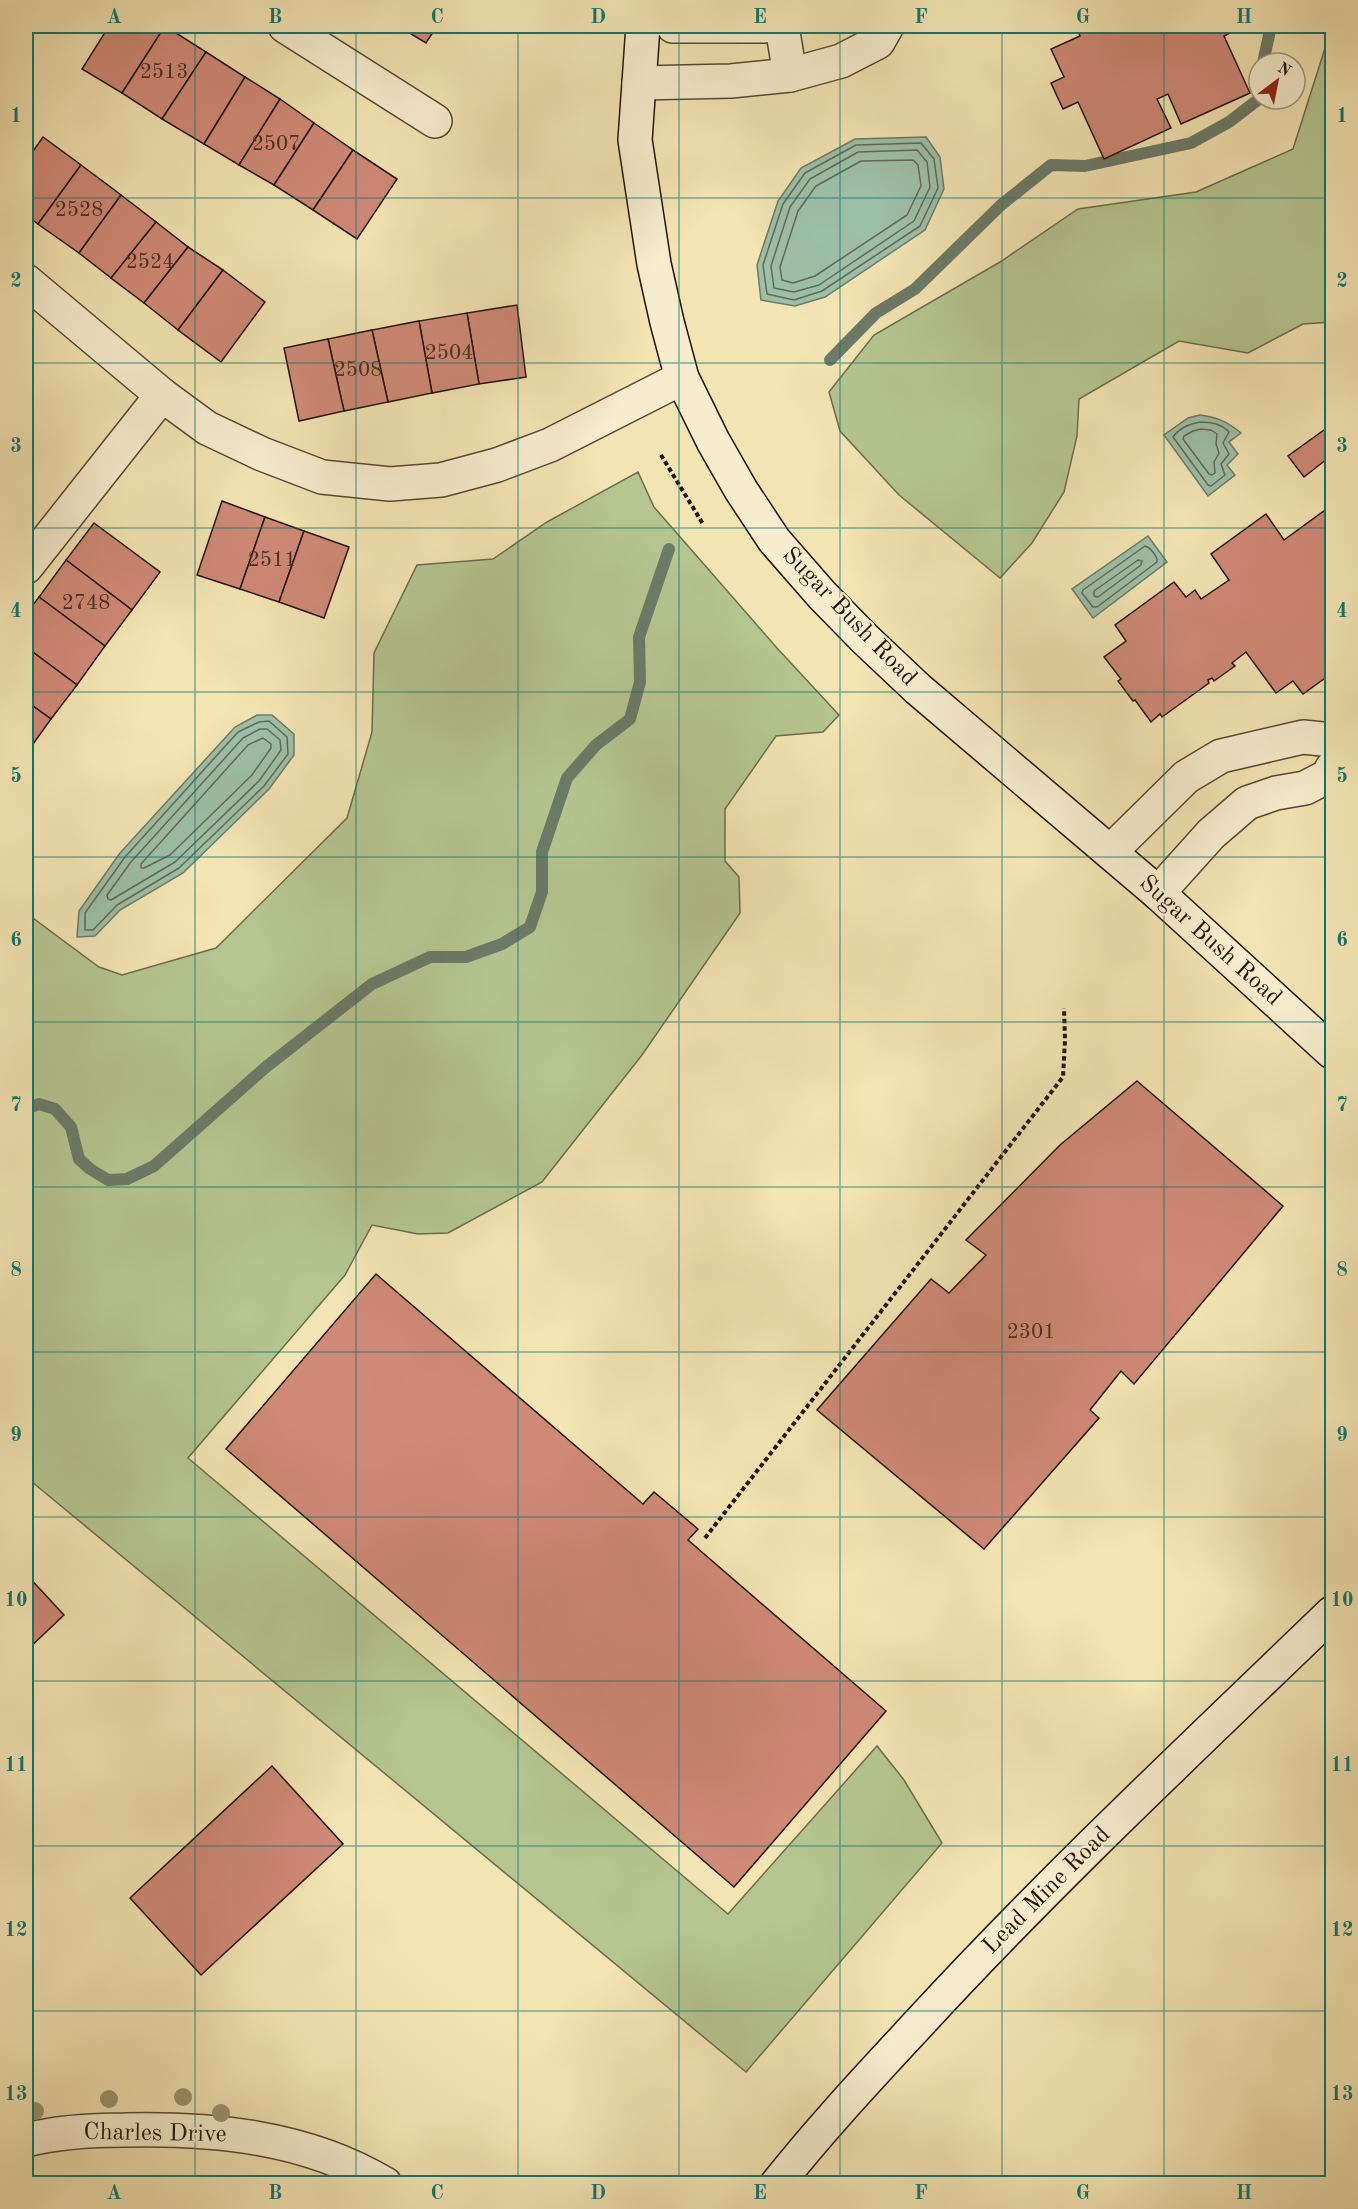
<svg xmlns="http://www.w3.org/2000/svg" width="1358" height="2209" font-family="'Old Standard TT',serif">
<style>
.green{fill:#b5c590;stroke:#6c6c4c;stroke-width:1.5}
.water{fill:#9dbfa8;stroke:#6c7a68;stroke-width:1.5}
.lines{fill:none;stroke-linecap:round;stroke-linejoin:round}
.shore{stroke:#606958;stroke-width:1.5}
.stream{stroke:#6c7a68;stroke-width:12}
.building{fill:#cf8977;stroke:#221308;stroke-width:1.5}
.street-casing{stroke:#564733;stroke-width:36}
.secondary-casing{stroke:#221308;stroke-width:36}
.path{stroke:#221308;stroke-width:4;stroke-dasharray:4.5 3;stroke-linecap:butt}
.street{stroke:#f7edce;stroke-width:33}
.secondary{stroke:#f7edce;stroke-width:33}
.tree{fill:#9c936f}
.grid{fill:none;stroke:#0f766e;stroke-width:1.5;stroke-opacity:0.55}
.labels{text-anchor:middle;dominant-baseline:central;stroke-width:4.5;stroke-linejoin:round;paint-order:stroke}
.number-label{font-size:21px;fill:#4d3024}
.street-label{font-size:24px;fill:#221308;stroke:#f7edce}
.neatline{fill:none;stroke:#0f766e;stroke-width:2}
.grid-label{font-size:20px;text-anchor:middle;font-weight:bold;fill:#0f766e}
</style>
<rect width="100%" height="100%" fill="#f3e4b3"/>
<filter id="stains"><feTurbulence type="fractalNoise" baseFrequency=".00333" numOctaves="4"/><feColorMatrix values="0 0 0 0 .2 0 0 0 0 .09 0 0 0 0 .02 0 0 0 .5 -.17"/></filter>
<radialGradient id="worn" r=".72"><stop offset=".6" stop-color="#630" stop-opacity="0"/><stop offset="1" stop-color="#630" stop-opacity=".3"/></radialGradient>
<g class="green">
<polygon points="1332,26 1332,322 1303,324 1248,353 1179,341 1079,399 1077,436 1064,492 1032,543 1000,578 899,495 840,431 829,392 874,335 1000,262 1078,209 1196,192 1293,149"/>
<polygon points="638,472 654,507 777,648 839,715 823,732 776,736 725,809 725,861 739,877 740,913 642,1055 542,1182 448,1233 418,1234 372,1225 345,1275 188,1458 728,1914 877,1746 904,1780 942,1843 746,2072 26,1477 26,987 28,981 26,976 26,913 99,967 122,975 216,948 347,818 372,732 374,653 417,565 493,559 547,522"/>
</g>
<g class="water">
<polygon points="926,137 940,157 944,189 925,230 825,297 795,306 761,300 757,265 778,201 801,168 855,139"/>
<path d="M1200,415C1217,417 1228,422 1241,433L1229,442L1238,454L1227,465L1235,475L1208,496L1164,435L1188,418Z"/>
<polygon points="1148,536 1167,562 1093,618 1072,589"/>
<polygon points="257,715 272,715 294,734 294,755 269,789 183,873 120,910 95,936 77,937 79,911 120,853 235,727"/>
</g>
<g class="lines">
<g class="shore">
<polygon points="921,143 934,159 938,188 920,226 822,291 794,300 767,294 763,265 783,204 805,173 856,145"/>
<polygon points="917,150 927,162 930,187 914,221 819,285 794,292 774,288 771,266 790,207 810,179 858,152"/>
<polygon points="913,160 918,165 921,186 907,215 815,276 793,283 782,280 780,267 798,211 816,186 861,161"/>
<path d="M1200,422C1211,422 1222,424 1229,432L1223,443L1229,454L1221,464L1225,475L1211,486L1208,485L1173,437C1179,428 1189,424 1200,422Z"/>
<polygon points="1201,429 1211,430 1217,434 1216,444 1219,453 1214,462 1215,473 1212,475 1209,474 1183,439 1184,436 1193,431"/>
<path d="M1145,546C1150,547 1158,557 1157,562L1097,607H1093L1082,593L1083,590Z"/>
<polygon points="1138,560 1142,561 1141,565 1098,597 1094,596 1094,591"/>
<polygon points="269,721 287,737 288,754 264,786 179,868 117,905 93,930 85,930 85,913 125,857 238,732 259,722"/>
<polygon points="260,729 267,729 280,740 281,750 259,781 175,862 111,900 108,899 107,895 131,862 243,738"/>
<polygon points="263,738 271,744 271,748 252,775 170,855 144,868 141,868 141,864 248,745"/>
</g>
<g class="stream">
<polyline points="1263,63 1271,26"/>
<polyline points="830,360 876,313 915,289 1001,205 1051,165 1085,166 1191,143 1229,122 1259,99"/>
<polyline points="26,1109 39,1104 55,1109 71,1127 79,1159 90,1169 108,1180 127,1179 154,1166 266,1067 372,984 430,957 466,957 502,944 530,927 542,892 542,852 567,778 596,745 630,719 640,682 639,637 669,549"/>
</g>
</g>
<g class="building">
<polygon points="109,26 165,26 122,93 82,69"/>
<polygon points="165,26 206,52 162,119 122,93"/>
<polygon points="398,26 437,26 426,43"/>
<polygon points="1084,26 1227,26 1230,33 1224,36 1250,93 1181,124 1168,94 1157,99 1171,128 1104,159 1078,102 1063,109 1051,83 1064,77 1051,49 1080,36 1077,28"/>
<polygon points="206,52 245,77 204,144 162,119"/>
<polygon points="245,77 280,99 239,165 204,144"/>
<polygon points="280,99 314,123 274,185 239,165"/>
<polygon points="314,123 353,150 313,210 274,185"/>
<polygon points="43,137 81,165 38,224 26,215 26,161"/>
<polygon points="353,150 397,179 357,239 313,210"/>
<polygon points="81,165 121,195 79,253 38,224"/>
<polygon points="121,195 156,222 111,278 79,253"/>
<polygon points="156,222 188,247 144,303 111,278"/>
<polygon points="188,247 223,270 178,330 144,303"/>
<polygon points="223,270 265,302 221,362 178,330"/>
<polygon points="517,305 526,377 479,384 467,313"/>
<polygon points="467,313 479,384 432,393 419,321"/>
<polygon points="419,321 432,393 388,402 372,330"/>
<polygon points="372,330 388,402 344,411 328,339"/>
<polygon points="328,339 344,411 299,421 284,348"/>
<polygon points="1324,430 1332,442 1332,455 1304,477 1288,456"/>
<polygon points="222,501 265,517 240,589 197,575"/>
<polygon points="1332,505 1332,673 1303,694 1293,681 1276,693 1246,652 1232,663 1235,666 1214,681 1212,678 1208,680 1209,683 1162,717 1160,714 1151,722 1135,700 1133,701 1118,681 1121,679 1104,657 1126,641 1115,625 1174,582 1186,597 1195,590 1201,599 1229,580 1211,554 1266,514 1284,540"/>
<polygon points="265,517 304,531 279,602 240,589"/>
<polygon points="94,523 160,572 132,610 66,560"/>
<polygon points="304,531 349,547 324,618 279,602"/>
<polygon points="66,560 132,610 105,646 39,597"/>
<polygon points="39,597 105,646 77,685 26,647 26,614"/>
<polygon points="26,647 77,685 51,719 26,701"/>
<polygon points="26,701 51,719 26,754"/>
<polygon points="1137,1081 1283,1206 1134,1384 1121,1371 1090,1410 1099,1418 984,1549 817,1410 931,1279 949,1293 986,1255 966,1240 1060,1145"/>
<polygon points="376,1274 643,1504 654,1492 698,1529 688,1540 886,1711 734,1887 226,1449"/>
<polygon points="26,1574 64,1615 26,1651"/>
<polygon points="272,1766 343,1844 201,1975 130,1898"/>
<polygon points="1332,2134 1332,2184 1326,2135"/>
</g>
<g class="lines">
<g class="street-casing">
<g id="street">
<polyline points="285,26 435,121"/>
<polyline points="673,26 764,26"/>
<polyline points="782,26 790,75"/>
<polyline points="639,83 731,81 790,75 841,61 878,42 887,26"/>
<polyline points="26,281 162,395 207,428 262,454 322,477 390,484 441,480 497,465 550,445 682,378"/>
<polyline points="26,567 162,395"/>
<polyline points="1110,852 1186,777 1221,756 1303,737 1332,740"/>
<polyline points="1158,893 1211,834 1247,803 1276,793 1305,788 1328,776 1332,768"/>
<path d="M26,2140C58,2132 92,2130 125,2130C214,2128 307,2137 385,2184"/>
</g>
</g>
<g class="secondary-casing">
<g id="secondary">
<polyline points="643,26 635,140 654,264 667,322 682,378 713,441 741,490 774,540 822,595 865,639 918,689 1158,893 1332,1052"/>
<path d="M777,2184C822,2127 872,2074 921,2021C1052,1879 1193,1747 1332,1613"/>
</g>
</g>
<g class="path">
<polyline points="661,455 703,524"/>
<polyline points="705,1538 1063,1077 1065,1040 1064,1008"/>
</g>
<use href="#street" class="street"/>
<use href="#secondary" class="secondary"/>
</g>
<g class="tree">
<circle cx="183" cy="2097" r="9"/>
<circle cx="109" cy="2099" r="9"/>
<circle cx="35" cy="2111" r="9"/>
<circle cx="221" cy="2113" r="9"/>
</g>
<path class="grid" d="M195,26V2184M356,26V2184M518,26V2184M679,26V2184M840,26V2184M1002,26V2184M1164,26V2184M26,198H1332M26,363H1332M26,528H1332M26,692H1332M26,857H1332M26,1022H1332M26,1187H1332M26,1352H1332M26,1517H1332M26,1681H1332M26,1846H1332M26,2011H1332"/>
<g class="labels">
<g class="number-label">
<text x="164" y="72">2513</text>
<text x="276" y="144">2507</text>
<text x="79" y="210">2528</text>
<text x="150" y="262">2524</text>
<text x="449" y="353">2504</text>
<text x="358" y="370">2508</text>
<text x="272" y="560">2511</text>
<text x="86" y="603">2748</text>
<text x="1031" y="1332">2301</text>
</g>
<g class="street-label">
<text transform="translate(849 617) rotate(46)">Sugar Bush Road</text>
<text transform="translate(1210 941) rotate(42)">Sugar Bush Road</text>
<text transform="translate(1047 1891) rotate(-45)">Lead Mine Road</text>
<text transform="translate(155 2134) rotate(1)">Charles Drive</text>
</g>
</g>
<rect width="1358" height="2209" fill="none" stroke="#f3e4b3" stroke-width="66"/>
<g transform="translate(1277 81) rotate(32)"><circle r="28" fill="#f7edce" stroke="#a2967f" stroke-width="1.5"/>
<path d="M0-4.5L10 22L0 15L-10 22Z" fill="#8f2418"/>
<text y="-9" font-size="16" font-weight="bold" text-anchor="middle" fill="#221308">N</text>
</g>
<rect x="33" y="33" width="1292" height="2143" class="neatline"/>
<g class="grid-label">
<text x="114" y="23">A</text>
<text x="275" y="23">B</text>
<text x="437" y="23">C</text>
<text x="598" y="23">D</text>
<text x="760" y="23">E</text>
<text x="921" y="23">F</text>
<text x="1083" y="23">G</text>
<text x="1244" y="23">H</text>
<text x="16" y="122">1</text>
<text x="1342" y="122">1</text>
<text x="16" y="287">2</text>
<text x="1342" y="287">2</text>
<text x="16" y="452">3</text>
<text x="1342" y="452">3</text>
<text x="16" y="617">4</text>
<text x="1342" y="617">4</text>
<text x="16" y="782">5</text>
<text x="1342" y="782">5</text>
<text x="16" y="946">6</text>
<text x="1342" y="946">6</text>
<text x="16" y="1111">7</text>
<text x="1342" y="1111">7</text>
<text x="16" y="1276">8</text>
<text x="1342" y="1276">8</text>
<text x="16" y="1441">9</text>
<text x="1342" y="1441">9</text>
<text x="16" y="1606">10</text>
<text x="1342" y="1606">10</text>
<text x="16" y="1771">11</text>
<text x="1342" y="1771">11</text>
<text x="16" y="1936">12</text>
<text x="1342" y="1936">12</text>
<text x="16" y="2100">13</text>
<text x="1342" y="2100">13</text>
<text x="114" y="2199">A</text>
<text x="275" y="2199">B</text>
<text x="437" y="2199">C</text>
<text x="598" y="2199">D</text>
<text x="760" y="2199">E</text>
<text x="921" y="2199">F</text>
<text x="1083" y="2199">G</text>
<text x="1244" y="2199">H</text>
</g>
<rect width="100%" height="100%" filter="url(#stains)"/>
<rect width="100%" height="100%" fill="url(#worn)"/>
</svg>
